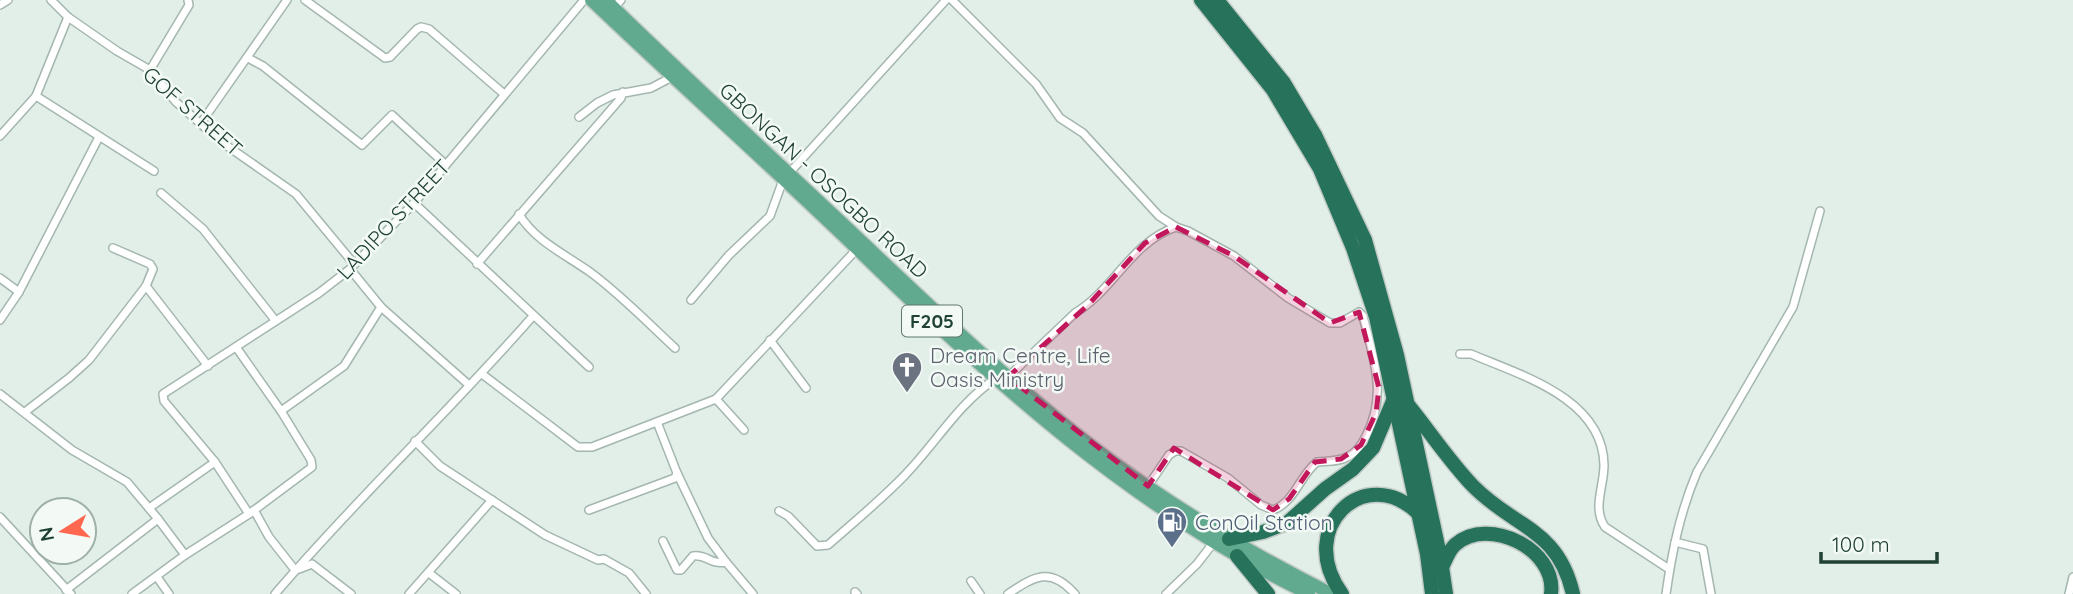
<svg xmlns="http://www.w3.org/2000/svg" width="2073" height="594" font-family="Quicksand,sans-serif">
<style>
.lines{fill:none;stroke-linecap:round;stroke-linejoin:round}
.street-casing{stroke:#a4b7af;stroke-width:10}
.primary-casing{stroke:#c1cac6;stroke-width:15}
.highway-casing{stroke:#c1cac6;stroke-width:17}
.street{stroke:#fff;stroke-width:7}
.primary{stroke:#61a98f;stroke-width:12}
.highway{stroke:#27725a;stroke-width:14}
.marked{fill:#c2185b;fill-opacity:0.2;stroke:#c2185b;stroke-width:5;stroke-dasharray:14 9;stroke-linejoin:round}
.labels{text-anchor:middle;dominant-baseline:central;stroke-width:5;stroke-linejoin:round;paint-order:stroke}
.shield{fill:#f3faf6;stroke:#5f796f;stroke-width:2}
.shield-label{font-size:19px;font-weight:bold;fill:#204235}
.street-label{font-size:21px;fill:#204235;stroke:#f3faf6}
.worship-label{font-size:21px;fill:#5b616d;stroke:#f3faf6;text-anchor:start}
.service-label{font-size:21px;fill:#4e5e75;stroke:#f3faf6;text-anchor:start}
</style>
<rect width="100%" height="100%" fill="#e2eee8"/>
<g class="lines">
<g class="street-casing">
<g id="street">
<polyline points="51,0 68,17 117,51 150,70 176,102 220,141 296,194 354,264"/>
<polyline points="305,0 385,58 390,57 417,29 421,27 429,29 504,94"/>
<path d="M952,0L1036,84L1060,118L1083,133L1159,216L1176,227L1188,231L1234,256L1288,298L1330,323H1340L1359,312L1363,316C1373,358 1388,394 1366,436C1362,444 1357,452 1349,456C1340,462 1327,461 1317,462C1300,475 1295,502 1273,510L1261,505L1228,478L1181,451H1175L1169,455L1148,486"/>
<polyline points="0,5 8,0"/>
<polyline points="614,8 621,0"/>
<polyline points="248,58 263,66 362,145 392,115 445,164"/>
<polyline points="150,70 189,5 188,0"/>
<polyline points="36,96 154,171"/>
<polyline points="579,117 597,103 613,95 651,88 672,77"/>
<polyline points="201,123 287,0"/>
<polyline points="0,136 36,96 68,17"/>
<polyline points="161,193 203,229 275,320"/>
<polyline points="414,203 589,367"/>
<path d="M519,214C534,240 566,255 590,272C620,294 647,322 675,348"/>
<polyline points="477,264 621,98 623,92"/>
<polyline points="350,269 381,307 469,385"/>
<polyline points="0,278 19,292"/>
<polyline points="146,286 208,366"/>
<polyline points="691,300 729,255 770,216 783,180 946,0"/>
<polyline points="0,320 19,292 99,137"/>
<polyline points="770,340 806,388"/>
<path d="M1460,354H1471C1520,375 1603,398 1604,465C1604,487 1592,508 1605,527L1669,569"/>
<polyline points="482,374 578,447 592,447 716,399 857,249"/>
<path d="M1008,377L1075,313C1114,290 1131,242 1176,227"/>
<polyline points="0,394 72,450 127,482 158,519 185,555"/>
<polyline points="716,399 744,430"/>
<polyline points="281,411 344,366 381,307"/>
<polyline points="25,412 69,378 89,360 146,286 153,269 150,264 113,248"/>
<polyline points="415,441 440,466 545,535 598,560 604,559 629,573 646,594"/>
<polyline points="677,473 708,538 726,562"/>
<polyline points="149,508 215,462"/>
<polyline points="254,510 269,537 295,570"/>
<polyline points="589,510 675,478 677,473 657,422"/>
<path d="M779,511L788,516L817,546L828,545C854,522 881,500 905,475C936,443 958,404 995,379"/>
<polyline points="249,514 215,462 164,401 163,394 319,293 350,269 414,203 584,0"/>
<polyline points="0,517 71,594"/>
<path d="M663,541L677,570H681L693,556C708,554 709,565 726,562L753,594"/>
<polyline points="1675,542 1703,549 1711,594"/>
<polyline points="299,569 312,564 351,594"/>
<polyline points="429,573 456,594"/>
<polyline points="157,577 169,594"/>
<polyline points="971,581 980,594"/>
<polyline points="66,590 158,519"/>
<polyline points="855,592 857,594"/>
<polyline points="132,594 185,555 249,514 312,467 311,460 281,411 236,347"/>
<path d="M275,594C357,498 450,411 533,316"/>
<polyline points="409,594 492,500"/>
<path d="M1008,594C1036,575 1051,567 1075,594"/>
<polyline points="1166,594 1197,564 1214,542"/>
<path d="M1666,594C1672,552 1680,512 1697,472L1793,307L1820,211"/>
<polyline points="2069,594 2073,577"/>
</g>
</g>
<g class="primary-casing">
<g id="primary">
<path d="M591,0C679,84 770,165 857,249C993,382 1136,511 1309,594"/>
<path d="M606,0C683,75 762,148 841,222C906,283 971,346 1040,404C1129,480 1228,542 1332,594"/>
</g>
</g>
<g class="highway-casing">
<g id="highway">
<polyline points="1201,0 1273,90 1320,169 1353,248 1376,317 1427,554 1432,594"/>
<polyline points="1217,0 1284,83 1315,135 1365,240 1397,355 1441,560 1446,594"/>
<path d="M1409,406C1430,432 1450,462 1473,486C1514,528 1558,528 1573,594"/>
<polyline points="1229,539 1263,532 1287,523 1325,489 1353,469 1373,448 1393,401"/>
<polyline points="1237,556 1268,594"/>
<path d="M1442,567C1446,560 1449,549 1456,544C1488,516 1557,549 1551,594"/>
<path d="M1342,594C1294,528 1365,461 1419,514"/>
</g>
</g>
<use href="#street" class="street"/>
<use href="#primary" class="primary"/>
<use href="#highway" class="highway"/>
</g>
<path class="marked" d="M1176,227L1234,256L1330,323L1359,312L1379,388L1376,413L1361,445L1341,459L1315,462L1289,499L1273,510L1174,448L1148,486L1008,377L1088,305L1145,243Z"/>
<defs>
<g id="church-pin" transform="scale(1.575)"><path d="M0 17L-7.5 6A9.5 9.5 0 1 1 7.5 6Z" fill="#6b7280" stroke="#f3faf6"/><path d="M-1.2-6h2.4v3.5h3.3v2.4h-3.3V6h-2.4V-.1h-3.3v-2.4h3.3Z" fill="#fff"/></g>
<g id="fuel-pin" transform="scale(1.575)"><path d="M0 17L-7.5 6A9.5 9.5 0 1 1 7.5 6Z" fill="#5c6f8a" stroke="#f3faf6"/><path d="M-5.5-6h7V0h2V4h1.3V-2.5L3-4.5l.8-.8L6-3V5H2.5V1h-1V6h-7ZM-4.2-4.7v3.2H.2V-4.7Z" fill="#fff"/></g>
</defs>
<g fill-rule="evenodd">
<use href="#church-pin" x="907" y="367"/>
<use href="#fuel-pin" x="1172" y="522"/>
</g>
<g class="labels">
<rect class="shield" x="902" y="305.5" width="60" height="31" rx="5"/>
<g class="shield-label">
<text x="932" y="321">F205</text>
</g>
<g class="street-label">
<text transform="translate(193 111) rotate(41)">GOF STREET</text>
<text transform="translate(824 180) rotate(43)">GBONGAN - OSOGBO ROAD</text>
<text transform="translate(393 219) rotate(-47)">LADIPO STREET</text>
</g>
<g class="worship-label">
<text x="930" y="355">Dream Centre, Life<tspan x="930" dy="24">Oasis Ministry</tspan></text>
</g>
<g class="service-label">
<text x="1195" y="522">ConOil Station</text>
</g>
</g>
<g transform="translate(63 531) rotate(259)"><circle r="33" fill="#f3faf6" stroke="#9fb0a9" stroke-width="2"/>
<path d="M0-5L12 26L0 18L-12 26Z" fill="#ff674f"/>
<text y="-10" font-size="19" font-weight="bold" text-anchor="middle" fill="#204235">N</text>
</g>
<path d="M1821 552v10h116v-10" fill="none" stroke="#204235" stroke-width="3.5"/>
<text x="1832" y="552" font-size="21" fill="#204235" stroke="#f3faf6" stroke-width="5" paint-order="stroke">100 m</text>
</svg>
